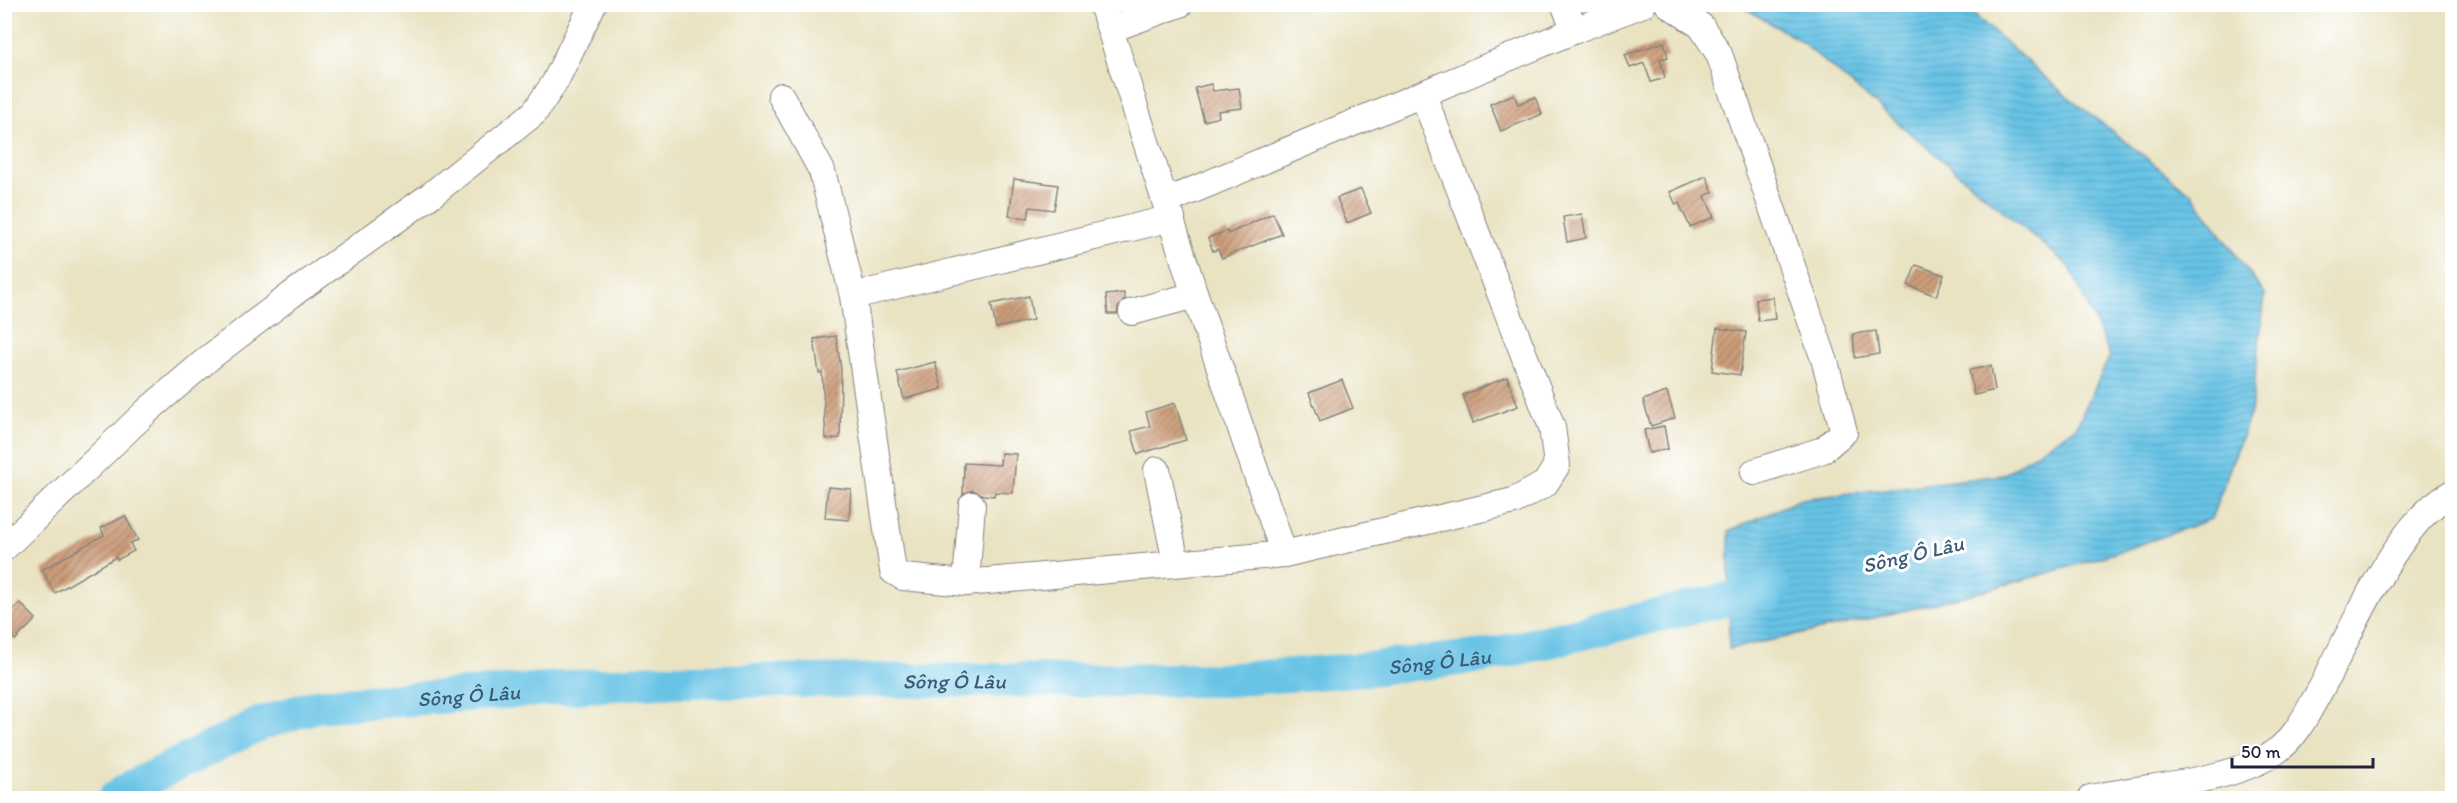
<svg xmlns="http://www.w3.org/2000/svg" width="2457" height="803" font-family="Itim,sans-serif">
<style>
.water{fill:url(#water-rules);stroke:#447290;stroke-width:1.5}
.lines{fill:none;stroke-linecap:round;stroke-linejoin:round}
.river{stroke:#67c3e5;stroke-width:34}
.building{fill:url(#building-hatch)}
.minor-casing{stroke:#86827e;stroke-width:28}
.minor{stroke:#fff;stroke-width:26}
.labels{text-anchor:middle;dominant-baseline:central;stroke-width:6;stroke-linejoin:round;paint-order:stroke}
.water-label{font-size:21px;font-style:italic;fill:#3a5a76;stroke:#fff}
</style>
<defs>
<pattern id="water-rules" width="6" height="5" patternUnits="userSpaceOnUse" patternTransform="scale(1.5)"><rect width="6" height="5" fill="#67c3e5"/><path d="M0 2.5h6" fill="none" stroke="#59a7c5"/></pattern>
<pattern id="building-hatch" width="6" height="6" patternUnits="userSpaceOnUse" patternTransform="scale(1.5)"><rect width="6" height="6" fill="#cc9d7a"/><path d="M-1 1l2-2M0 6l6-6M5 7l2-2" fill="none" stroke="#a58065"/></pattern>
</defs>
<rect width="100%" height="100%" fill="#fff"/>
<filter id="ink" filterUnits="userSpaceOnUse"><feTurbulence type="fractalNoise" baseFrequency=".0167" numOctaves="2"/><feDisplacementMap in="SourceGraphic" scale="12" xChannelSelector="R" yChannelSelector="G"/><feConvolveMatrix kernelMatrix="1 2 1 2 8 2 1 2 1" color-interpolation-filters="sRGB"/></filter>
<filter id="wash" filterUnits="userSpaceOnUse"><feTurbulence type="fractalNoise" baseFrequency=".008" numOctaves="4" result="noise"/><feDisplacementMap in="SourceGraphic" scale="24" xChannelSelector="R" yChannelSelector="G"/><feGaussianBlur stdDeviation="1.35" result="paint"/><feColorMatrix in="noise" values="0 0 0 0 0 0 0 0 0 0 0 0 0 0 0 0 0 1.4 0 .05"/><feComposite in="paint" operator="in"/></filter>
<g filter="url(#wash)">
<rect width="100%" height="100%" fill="#e9e3c2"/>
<path class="water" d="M1739,5H1963L2061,91L2192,194L2265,295L2251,412L2211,519C2174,532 2137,547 2099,558C1977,595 1853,624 1729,649V531L1801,499L2003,475L2076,427L2110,356L2070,267L1799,40Z"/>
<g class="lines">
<path class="river" id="s1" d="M115,798L128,789L259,724L316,706L656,681L1223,680L1367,669L1485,656L1775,588"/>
</g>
<g id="blocks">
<g class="building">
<polygon points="1664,42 1668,57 1660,59 1665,78 1651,82 1644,63 1630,68 1625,55"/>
<polygon points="1211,84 1213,91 1239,88 1242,108 1218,111 1219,117 1204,121 1195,88"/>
<polygon points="1514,94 1518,104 1535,97 1542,114 1501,131 1490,104"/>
<polygon points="1706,176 1713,192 1705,196 1714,217 1690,227 1679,203 1676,205 1670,192"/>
<polygon points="1014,179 1058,185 1054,210 1030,207 1028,218 1009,216"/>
<polygon points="1361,189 1371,213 1347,223 1337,198"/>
<polygon points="1273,213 1282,234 1222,258 1218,249 1213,251 1208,238 1227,231 1228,234"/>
<polygon points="1582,214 1586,238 1567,242 1563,217"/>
<polygon points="1916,265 1944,275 1936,296 1908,285"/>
<polygon points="1124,293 1125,299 1118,308 1117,314 1108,314 1106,295"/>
<polygon points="1029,296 1033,320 996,328 991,304"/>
<polygon points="1773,297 1775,319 1758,321 1756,299"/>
<polygon points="1717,328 1746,332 1740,375 1712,371"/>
<polygon points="1876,331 1879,354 1855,358 1853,334"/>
<polygon points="836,336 841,369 840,438 826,439 822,372 819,373 814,339"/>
<polygon points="935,362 942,389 904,399 897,372"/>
<polygon points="1991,366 1995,390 1974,395 1969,370"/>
<polygon points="1507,377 1518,406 1473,423 1463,395"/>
<polygon points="1342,380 1353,408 1320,421 1309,393"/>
<polygon points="1667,392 1675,418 1651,426 1643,400"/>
<polygon points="1175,403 1186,440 1138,454 1131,431 1150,426 1146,412"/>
<polygon points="1664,426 1668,449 1649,453 1644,430"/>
<polygon points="1001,453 1016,454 1013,493 995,492 994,496 983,495 973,490 963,494 964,463 1000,465"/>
<polygon points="828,487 851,489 849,520 825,518"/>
<polygon points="125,516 138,540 130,543 134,551 117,560 116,557 55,593 42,570 104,535 101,528"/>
<polygon points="20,603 36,619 15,640 4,629 4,618"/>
</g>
</g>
</g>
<g filter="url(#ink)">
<use href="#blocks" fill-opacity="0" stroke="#86827e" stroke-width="1.5"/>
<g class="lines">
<g class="minor-casing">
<g id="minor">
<polyline points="1102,4 1195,295 1284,554"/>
<polyline points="1564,4 1575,30"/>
<polyline points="1668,4 1701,26 1719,54 1825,362 1844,432 1823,450 1754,472"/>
<polyline points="1111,29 1180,4"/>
<polyline points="781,96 822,171 853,296 893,571 903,577 966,583 1284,554 1514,501 1545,484 1557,465 1552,427 1423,95"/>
<polyline points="1167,201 1575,30 1643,4"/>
<polyline points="853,296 1172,218"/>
<polyline points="1132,312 1195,295"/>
<polyline points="1157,470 1176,563"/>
<polyline points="4,548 147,411 209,358 291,295 431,195 534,113 555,82 593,4"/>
<polyline points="966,583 972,505"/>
<path d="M2091,798C2147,785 2228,784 2275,752C2296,738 2306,715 2318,694C2350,637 2395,522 2452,493"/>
</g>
</g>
<use href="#minor" class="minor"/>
</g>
</g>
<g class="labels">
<g class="water-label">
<text transform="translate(1913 554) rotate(-13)">Sông Ô Lâu</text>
<text stroke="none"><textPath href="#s1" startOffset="1347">Sông Ô Lâu</textPath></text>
<text stroke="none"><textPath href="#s1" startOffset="861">Sông Ô Lâu</textPath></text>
<text stroke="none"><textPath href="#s1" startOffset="375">Sông Ô Lâu</textPath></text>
</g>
</g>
<rect width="2457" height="803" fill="none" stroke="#fff" stroke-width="24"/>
<path d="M2232 758v9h141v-9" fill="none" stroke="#22223b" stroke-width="3"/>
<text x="2241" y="758" font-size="18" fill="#22223b" stroke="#ffffff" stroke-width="4.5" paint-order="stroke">50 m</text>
</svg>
